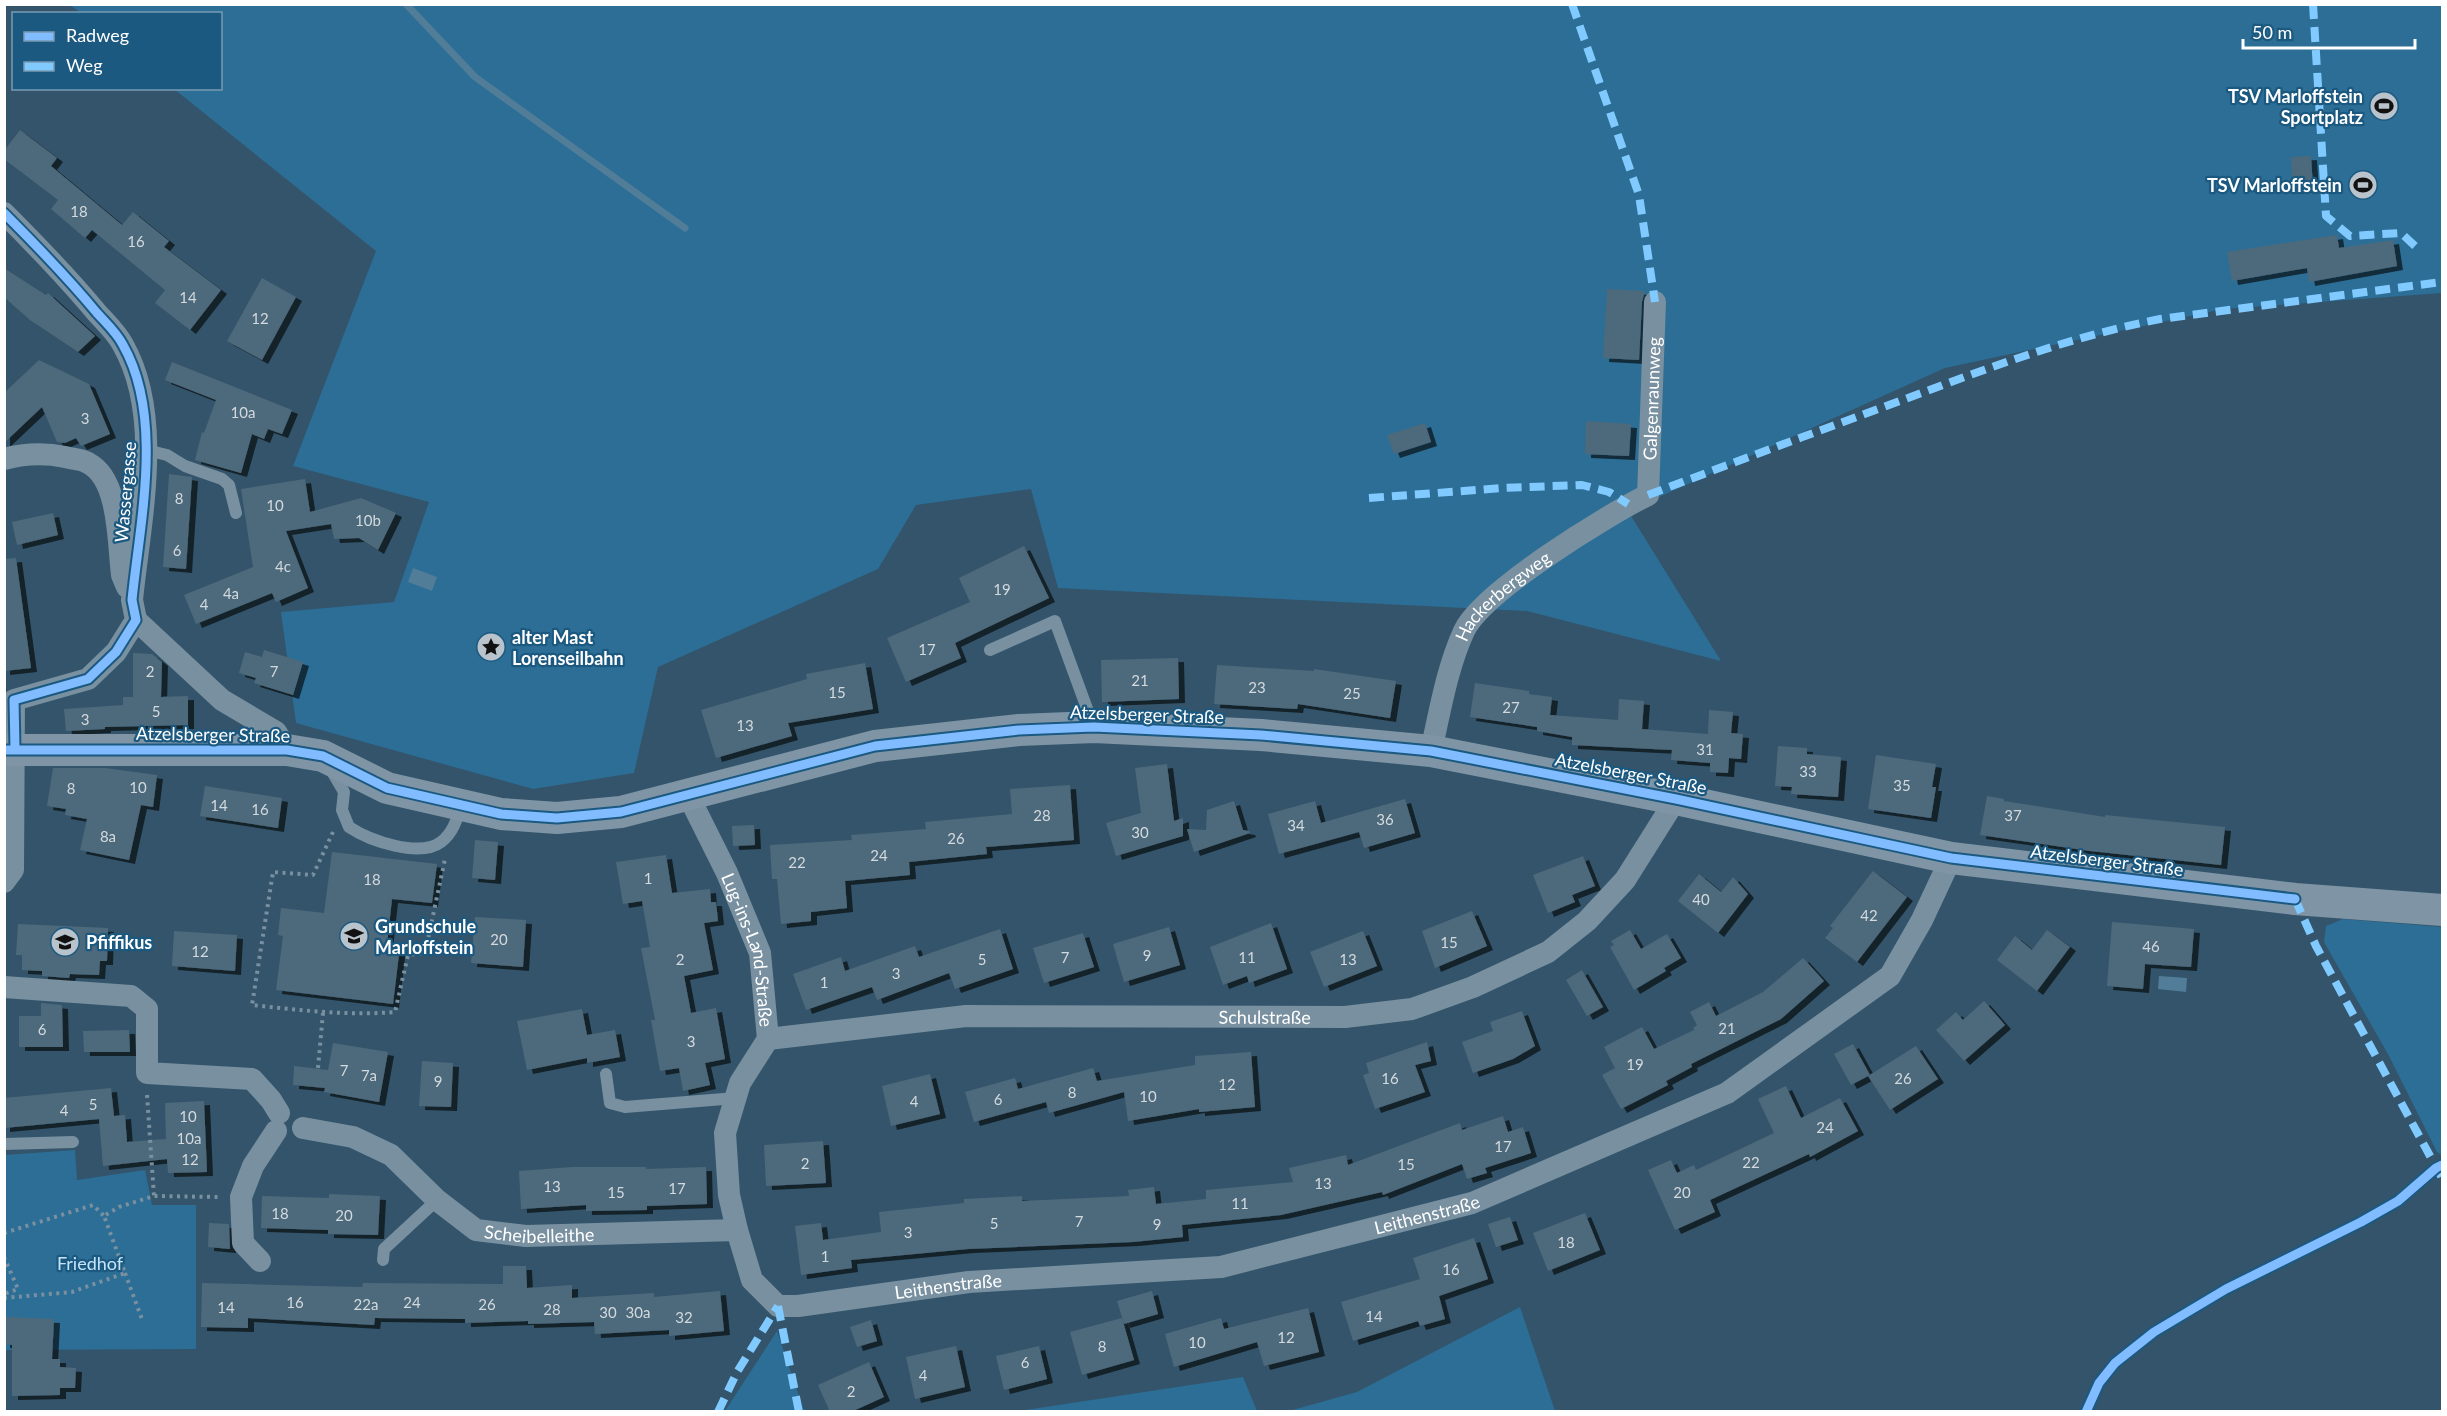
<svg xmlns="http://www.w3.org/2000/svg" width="2447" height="1416" font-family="Lato,sans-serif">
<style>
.green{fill:#2c6e95}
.water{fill:#517d98}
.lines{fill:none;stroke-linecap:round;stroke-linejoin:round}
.stream{stroke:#517d98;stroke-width:7}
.building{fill:#4e697b;filter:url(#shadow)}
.path{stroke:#7890a0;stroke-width:4;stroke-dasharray:3 4.5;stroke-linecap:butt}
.lane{stroke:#7890a0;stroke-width:12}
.street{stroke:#7890a0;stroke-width:22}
.secondary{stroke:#7f95a6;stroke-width:32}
.quiet{stroke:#80caff;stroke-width:8;stroke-dasharray:15 8;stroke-linecap:butt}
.cycleway-casing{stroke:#1c5980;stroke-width:13}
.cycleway{stroke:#80bcff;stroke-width:9}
.labels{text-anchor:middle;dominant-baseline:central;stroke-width:4.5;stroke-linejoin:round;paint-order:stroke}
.number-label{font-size:15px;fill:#d3dade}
.poi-label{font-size:18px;font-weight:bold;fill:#fff;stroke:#1c5980;text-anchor:start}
.street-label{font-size:18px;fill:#fff;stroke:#1c5980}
.park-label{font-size:18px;fill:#c4e4f7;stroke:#1c5980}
</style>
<defs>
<filter id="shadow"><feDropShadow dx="6" dy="4" stdDeviation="0" flood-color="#0009"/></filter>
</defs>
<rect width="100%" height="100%" fill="#33546a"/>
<g class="green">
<polygon points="70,5 2442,5 2442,293 2223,309 1945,368 1628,511 1721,661 1527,611 1058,588 1031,489 916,505 878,569 658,667 634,773 533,789 296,723 281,612 394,602 429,502 293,466 376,251 174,89 220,88 220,14 81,13"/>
<polygon points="2343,919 2442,927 2442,1155 2437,1152 2389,1056 2324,942 2326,926"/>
<polygon points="75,1150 77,1180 145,1170 152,1205 196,1205 196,1349 5,1350 5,1155"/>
<polygon points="1520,1307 1555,1411 1289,1411 1357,1392"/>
<polygon points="777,1331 804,1411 725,1411"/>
<polygon points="1243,1377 1257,1411 1019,1411"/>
</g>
<g class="water">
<polygon points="413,568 437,577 432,591 408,582"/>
<polygon points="2159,976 2187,978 2186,992 2158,989"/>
</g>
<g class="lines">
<polyline class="stream" points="406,4 475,77 685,228"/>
</g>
<g class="building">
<polygon points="20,130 57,158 51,166 122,225 133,212 169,241 164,247 221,290 190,330 155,303 165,290 92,230 85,238 51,209 58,200 4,159 4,151"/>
<polygon points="2311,156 2313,188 2293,190 2291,157"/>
<polygon points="2337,235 2339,248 2393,240 2397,266 2309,282 2307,268 2232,281 2227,252"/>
<polygon points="4,268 46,295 48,293 95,336 78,352 30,320 4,297"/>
<polygon points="262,278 296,297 262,360 227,341"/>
<polygon points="1607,289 1645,291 1642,302 1639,360 1603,358"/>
<polygon points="39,360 89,384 110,434 81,446 76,438 65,443 57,442 42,407 4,443 4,393"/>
<polygon points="172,362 292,410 282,434 268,429 264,439 252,434 241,473 195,460 202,432 204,433 216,400 165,380"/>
<polygon points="1586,421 1631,424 1629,456 1585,454"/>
<polygon points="1425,423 1431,442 1394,454 1387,435"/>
<polygon points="169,474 192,477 186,569 163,567"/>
<polygon points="305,479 310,512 361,498 396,513 378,550 359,538 334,539 331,524 286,531 308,588 276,602 272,593 196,624 184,595 253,567 241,489"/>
<polygon points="53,513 58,535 17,545 12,522"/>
<polygon points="1024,546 1049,598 955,643 961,658 906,682 887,638 970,602 959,578"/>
<polygon points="16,558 31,668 4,671 4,559"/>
<polygon points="264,650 303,662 293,695 254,683 256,678 239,673 245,652 262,657"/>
<polygon points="133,653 152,654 162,662 161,697 188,696 188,725 105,727 105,729 66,731 64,709 123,705 123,697 133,697"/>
<polygon points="1178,658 1179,699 1102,702 1101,660"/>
<polygon points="865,663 873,709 788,723 792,736 716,758 701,710 807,679 806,674"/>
<polygon points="1217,665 1314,671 1314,669 1396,681 1390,718 1298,704 1297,709 1214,704"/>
<polygon points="1475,683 1529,691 1529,694 1552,697 1550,715 1618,720 1619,699 1644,701 1642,729 1708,734 1709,710 1733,712 1731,733 1743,734 1741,759 1729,758 1728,773 1710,772 1710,763 1671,760 1672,750 1572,745 1572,737 1537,731 1537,727 1470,717"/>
<polygon points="1778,746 1807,748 1807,754 1841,757 1838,797 1791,794 1792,787 1775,786"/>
<polygon points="1876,755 1936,764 1932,787 1936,787 1931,818 1868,809"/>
<polygon points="1167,764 1174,821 1183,818 1183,836 1116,856 1106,823 1141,813 1135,768"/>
<polygon points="53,768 105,768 157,775 153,807 141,805 129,860 80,850 87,819 65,815 66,809 47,806"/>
<polygon points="1070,785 1074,840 986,847 987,854 909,862 910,875 845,881 847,908 811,912 811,921 781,924 777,879 772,879 770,845 852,840 851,835 926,829 925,822 1012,814 1010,789"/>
<polygon points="205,786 282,798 278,828 200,816"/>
<polygon points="1987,796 2004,799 2004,801 2105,817 2105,815 2225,827 2221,865 2090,851 1980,835"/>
<polygon points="1405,799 1415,833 1364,848 1359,832 1279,854 1268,814 1315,801 1321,823"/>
<polygon points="1234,801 1243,830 1249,831 1250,833 1194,852 1187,829 1206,830 1207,810"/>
<polygon points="754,825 755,845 733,846 732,826"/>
<polygon points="475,840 498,842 495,880 472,878"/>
<polygon points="332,852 437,864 432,903 392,899 387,944 400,946 393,1004 276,990 283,936 278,935 281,908 324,913"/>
<polygon points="666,855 672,893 710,889 711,902 716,902 718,921 704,923 713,970 684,976 691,1013 716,1008 725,1059 705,1063 710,1085 683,1091 679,1068 660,1071 651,1020 655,1020 641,948 650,947 642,901 623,904 616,862"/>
<polygon points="1583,856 1595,886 1572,895 1575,902 1548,913 1533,875"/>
<polygon points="1873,871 1907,897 1857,962 1825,938 1833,928 1830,926"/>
<polygon points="1699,874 1721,892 1733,877 1748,894 1718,933 1678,901"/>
<polygon points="1472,911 1487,946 1435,968 1422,931"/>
<polygon points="475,917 526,920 523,967 471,963"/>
<polygon points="2112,922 2194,929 2191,967 2145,964 2143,989 2107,986"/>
<polygon points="1271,923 1287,969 1249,983 1247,976 1223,985 1210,947"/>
<polygon points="18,924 108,928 107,961 100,961 99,975 70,974 69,978 42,976 42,971 22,970 22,955 16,955"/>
<polygon points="1169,927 1180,965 1124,982 1113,944"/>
<polygon points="1000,929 1013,969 955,989 949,973 877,1000 872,987 806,1010 793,974 841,957 845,971 915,946 919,957"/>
<polygon points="1630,930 1641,949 1667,934 1681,958 1664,968 1666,971 1634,990 1610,947 1614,945 1611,941"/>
<polygon points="2047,930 2070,947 2037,991 1997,960 2015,936 2032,950"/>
<polygon points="174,931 237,935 235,971 172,966"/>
<polygon points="1363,931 1377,966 1324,987 1310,952"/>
<polygon points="1083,933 1094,967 1044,983 1033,948"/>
<polygon points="1803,958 1824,981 1781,1019 1691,1064 1692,1067 1666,1081 1668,1085 1621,1109 1602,1075 1615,1068 1604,1047 1642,1027 1654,1049 1694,1030 1693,1028 1697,1025 1690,1012 1709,1002 1716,1016 1763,992"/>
<polygon points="1582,970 1603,1007 1587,1016 1566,980"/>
<polygon points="1984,1001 2005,1025 1964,1061 1936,1030 1956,1012 1963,1020"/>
<polygon points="41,1003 62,1005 63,1047 19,1047 19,1016 41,1016"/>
<polygon points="582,1009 587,1035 615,1030 620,1057 587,1063 587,1058 527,1070 517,1021"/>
<polygon points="1522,1011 1535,1046 1513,1059 1473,1073 1462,1042 1493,1031 1490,1022"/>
<polygon points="129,1030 130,1052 84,1052 83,1031"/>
<polygon points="1427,1042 1431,1061 1415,1065 1425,1092 1375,1109 1363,1075 1369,1073 1366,1063"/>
<polygon points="333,1043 388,1052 379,1102 324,1092 325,1088 293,1085 294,1066 328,1070"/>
<polygon points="1853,1044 1870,1075 1851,1085 1834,1054"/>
<polygon points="1916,1046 1938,1079 1890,1110 1868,1076"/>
<polygon points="1251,1052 1255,1107 1199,1112 1199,1109 1128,1121 1124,1092 1049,1113 1046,1102 974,1122 965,1092 1015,1078 1018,1089 1093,1068 1097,1081 1195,1065 1195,1056"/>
<polygon points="422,1061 453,1063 451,1107 419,1106"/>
<polygon points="930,1074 940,1114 891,1126 882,1086"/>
<polygon points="1786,1086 1801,1118 1840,1098 1858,1131 1810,1157 1809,1154 1710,1200 1715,1212 1675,1230 1648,1170 1671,1160 1677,1173 1694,1165 1696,1170 1774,1133 1758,1099"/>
<polygon points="111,1088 114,1116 125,1115 127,1142 166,1139 165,1103 204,1101 207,1172 168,1173 167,1159 103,1166 99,1119 4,1128 4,1098"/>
<polygon points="1503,1116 1508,1132 1523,1127 1531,1153 1485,1168 1487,1173 1467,1179 1462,1164 1383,1195 1382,1192 1281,1215 1182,1225 1183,1237 1133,1242 968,1249 851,1260 852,1268 801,1275 795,1226 821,1223 823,1240 881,1232 879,1212 964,1203 964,1199 1022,1196 1022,1201 1129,1196 1128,1190 1154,1187 1156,1204 1206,1199 1206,1190 1293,1182 1289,1168 1346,1155 1348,1165 1460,1123 1462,1130"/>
<polygon points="823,1141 826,1183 766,1186 764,1145"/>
<polygon points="572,1167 646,1167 646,1169 706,1167 707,1204 647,1206 647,1210 586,1211 586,1205 521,1209 519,1171"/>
<polygon points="329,1194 380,1196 378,1235 328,1234 328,1230 261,1228 262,1196 329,1198"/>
<polygon points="1585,1213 1600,1250 1548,1271 1533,1233"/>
<polygon points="1510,1217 1518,1240 1496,1247 1488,1224"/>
<polygon points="209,1223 229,1224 230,1249 208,1247"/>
<polygon points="1474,1238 1488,1279 1439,1296 1445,1319 1420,1326 1418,1321 1353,1341 1341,1302 1420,1279 1413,1258"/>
<polygon points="503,1266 526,1266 527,1288 572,1285 572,1298 654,1293 654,1297 720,1291 724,1331 669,1336 669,1330 595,1334 594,1322 528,1324 528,1321 465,1323 465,1319 375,1318 374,1325 248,1318 248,1328 201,1327 202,1283 362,1287 363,1283 503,1284"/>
<polygon points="1152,1291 1158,1314 1124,1324 1117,1301"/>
<polygon points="1308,1308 1319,1352 1264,1366 1257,1342 1174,1367 1165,1334 1221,1318 1224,1329"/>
<polygon points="4,1317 54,1319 52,1359 60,1359 60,1367 76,1368 75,1388 60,1388 60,1395 12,1396 12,1345 4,1344"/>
<polygon points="1122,1318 1134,1360 1082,1375 1070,1332"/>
<polygon points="871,1320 877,1341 857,1347 850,1327"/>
<polygon points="956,1346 965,1387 915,1399 906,1357"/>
<polygon points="1039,1346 1047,1379 1004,1390 996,1356"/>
<polygon points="869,1362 884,1397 851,1412 830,1412 818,1385"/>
</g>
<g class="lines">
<g class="path">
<path d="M333,832L313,875L273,872L252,1005C299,1010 347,1016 395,1012L408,955L425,953L445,859"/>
<polyline points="318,1068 323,1013"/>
<polyline points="147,1095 154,1196"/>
<polyline points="4,1233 93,1205 104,1216"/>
<polyline points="4,1257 18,1289 4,1294"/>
<polyline points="125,1273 143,1322"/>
<polyline points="4,1298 72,1292 125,1273 104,1216 119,1207 154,1196 219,1197"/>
</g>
<g class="lane">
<polyline points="146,450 167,455 185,466 222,479 229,485 236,513"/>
<polyline points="990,650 1055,621 1093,725"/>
<path d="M330,768L344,792L342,810L349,827C370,841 420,858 441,842C453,833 457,819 461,806"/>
<polyline points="606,1074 610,1103 625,1107 736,1098"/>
<polyline points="4,1144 73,1142"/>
<polyline points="383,1260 384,1249 437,1200"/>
</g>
<g class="street">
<path d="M4,213C36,245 68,278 97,313C106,323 117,333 123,345C164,417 140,521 132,600L136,620L116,652L88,679L14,700L13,870L4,882"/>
<path d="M4,459C23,454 46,453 65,457C72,459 82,459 88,463C120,479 118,543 122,575L127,587"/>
<polyline points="136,620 222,700 276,732 287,750"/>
<path id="s1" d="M1431,751C1440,711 1447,668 1464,631C1482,592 1607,515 1648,495L1655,302"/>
<path id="s2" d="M688,795L727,873L760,953L768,1039L740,1083L725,1133L729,1195L737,1230L752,1280L778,1306H798L969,1282L1221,1267L1472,1203L1727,1093L1890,976L1922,920L1951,858"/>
<polyline points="4,987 131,996 147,1009 147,1073 252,1079 271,1100 279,1113"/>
<path id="s3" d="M768,1039L966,1016L1345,1017L1412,1009L1473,987L1548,952L1587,921L1625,880L1676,799"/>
<path id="s4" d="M303,1128L353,1137L391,1155L437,1200L476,1230L526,1236L737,1230"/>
<polyline points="260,1261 243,1243 241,1197 253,1166 276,1131"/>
</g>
<polyline class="secondary" points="4,750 287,750 323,756 387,788 501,814 557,818 621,812 875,746 1019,730 1094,727 1261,735 1431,751 1676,799 1951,858 2295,899 2442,910"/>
<g class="quiet">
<polyline points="1572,4 1639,195 1655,302"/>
<polyline points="2313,4 2326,216 2350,236 2401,233 2415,246"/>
<path d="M1648,495C1735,462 1821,430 1908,398C1991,367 2073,336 2160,319L2442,282"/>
<polyline points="1369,498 1503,488 1582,485 1609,492 1628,504"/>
<polyline points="2295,899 2316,946 2442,1178"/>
<polyline points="778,1306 799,1412"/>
<polyline points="718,1412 737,1372 778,1306"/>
</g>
<g class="cycleway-casing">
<g id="cycleway">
<path d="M4,213C36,245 68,278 97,313C106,323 117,333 123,345C164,417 140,521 132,600L136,620L116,652L88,679L14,700L15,749"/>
<polyline points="4,750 287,750 323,756 387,788 501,814 557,818 621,812 875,746 1019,730 1094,727 1261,735 1431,751 1676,799 1951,858 2295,899"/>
<polyline points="2086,1412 2099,1383 2115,1363 2154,1332 2226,1289 2361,1222 2398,1201 2436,1168 2442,1165"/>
</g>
</g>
<use href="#cycleway" class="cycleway"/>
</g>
<defs>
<g id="stadium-disc" transform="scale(1.5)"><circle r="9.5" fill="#b8c3cb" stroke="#1c5980"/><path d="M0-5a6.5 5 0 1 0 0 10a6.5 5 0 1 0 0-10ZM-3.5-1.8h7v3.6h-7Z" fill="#111"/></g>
<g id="sight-disc" transform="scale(1.5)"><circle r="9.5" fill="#b8c3cb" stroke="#1c5980"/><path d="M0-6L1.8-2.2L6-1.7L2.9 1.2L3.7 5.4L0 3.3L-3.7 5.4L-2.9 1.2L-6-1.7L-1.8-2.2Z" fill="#111"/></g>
<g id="school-disc" transform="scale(1.5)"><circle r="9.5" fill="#b8c3cb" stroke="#1c5980"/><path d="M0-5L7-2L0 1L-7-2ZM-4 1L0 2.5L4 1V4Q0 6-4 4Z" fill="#111"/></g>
</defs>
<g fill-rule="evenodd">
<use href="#stadium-disc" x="2384" y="106"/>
<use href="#stadium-disc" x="2363" y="185"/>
<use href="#sight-disc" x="491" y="647"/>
<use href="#school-disc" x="354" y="936"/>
<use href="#school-disc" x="65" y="942"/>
</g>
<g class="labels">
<g class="number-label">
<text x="79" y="211">18</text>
<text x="136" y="241">16</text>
<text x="188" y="297">14</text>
<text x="260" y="318">12</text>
<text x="243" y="412">10a</text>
<text x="85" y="418">3</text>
<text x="179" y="498">8</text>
<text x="275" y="505">10</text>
<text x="368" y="520">10b</text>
<text x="177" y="550">6</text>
<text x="283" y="566">4c</text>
<text x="1002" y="589">19</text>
<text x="231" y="593">4a</text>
<text x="204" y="604">4</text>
<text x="927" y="649">17</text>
<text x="150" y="671">2</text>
<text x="274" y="671">7</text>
<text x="1140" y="680">21</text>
<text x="1257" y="687">23</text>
<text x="837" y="692">15</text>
<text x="1352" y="693">25</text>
<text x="1511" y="707">27</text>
<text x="156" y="711">5</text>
<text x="85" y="719">3</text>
<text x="745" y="725">13</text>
<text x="1705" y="749">31</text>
<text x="1808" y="771">33</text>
<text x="1902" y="785">35</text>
<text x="138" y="787">10</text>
<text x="71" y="788">8</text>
<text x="219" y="805">14</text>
<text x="260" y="809">16</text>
<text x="1042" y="815">28</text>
<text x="2013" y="815">37</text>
<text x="1385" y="819">36</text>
<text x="1296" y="825">34</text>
<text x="1140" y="832">30</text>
<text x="108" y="836">8a</text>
<text x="956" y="838">26</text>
<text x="879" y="855">24</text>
<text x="797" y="862">22</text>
<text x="648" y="878">1</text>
<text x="372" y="879">18</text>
<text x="1701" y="899">40</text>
<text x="1869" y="915">42</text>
<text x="499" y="939">20</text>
<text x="1449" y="942">15</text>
<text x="2151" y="946">46</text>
<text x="200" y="951">12</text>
<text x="1147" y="955">9</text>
<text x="1065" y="957">7</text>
<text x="1247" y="957">11</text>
<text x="680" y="959">2</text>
<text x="982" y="959">5</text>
<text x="1348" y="959">13</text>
<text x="896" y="973">3</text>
<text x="824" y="982">1</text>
<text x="1727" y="1028">21</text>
<text x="42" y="1029">6</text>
<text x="691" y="1041">3</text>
<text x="1635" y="1064">19</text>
<text x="344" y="1070">7</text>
<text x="369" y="1075">7a</text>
<text x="1390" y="1078">16</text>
<text x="1903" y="1078">26</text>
<text x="438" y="1081">9</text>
<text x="1227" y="1084">12</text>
<text x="1072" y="1092">8</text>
<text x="1148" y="1096">10</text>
<text x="998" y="1099">6</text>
<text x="914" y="1101">4</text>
<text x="93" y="1104">5</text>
<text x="64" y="1110">4</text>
<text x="188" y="1116">10</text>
<text x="1825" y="1127">24</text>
<text x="189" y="1138">10a</text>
<text x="1503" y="1146">17</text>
<text x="190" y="1159">12</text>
<text x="1751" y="1162">22</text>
<text x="805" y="1163">2</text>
<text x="1406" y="1164">15</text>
<text x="1323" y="1183">13</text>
<text x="552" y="1186">13</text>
<text x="677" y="1188">17</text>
<text x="616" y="1192">15</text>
<text x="1682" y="1192">20</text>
<text x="1240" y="1203">11</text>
<text x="280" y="1213">18</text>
<text x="344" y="1215">20</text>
<text x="1079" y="1221">7</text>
<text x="994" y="1223">5</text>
<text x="1157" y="1224">9</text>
<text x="908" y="1232">3</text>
<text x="1566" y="1242">18</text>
<text x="825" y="1256">1</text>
<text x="1451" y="1269">16</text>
<text x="295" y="1302">16</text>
<text x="412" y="1302">24</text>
<text x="366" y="1304">22a</text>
<text x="487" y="1304">26</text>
<text x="226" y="1307">14</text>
<text x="552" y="1309">28</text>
<text x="608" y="1312">30</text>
<text x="638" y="1312">30a</text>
<text x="1374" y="1316">14</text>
<text x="684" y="1317">32</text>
<text x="1286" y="1337">12</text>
<text x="1197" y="1342">10</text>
<text x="1102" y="1346">8</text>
<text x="1025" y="1362">6</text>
<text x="923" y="1375">4</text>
<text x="851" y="1391">2</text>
</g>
<g class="poi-label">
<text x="2363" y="96" text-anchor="end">TSV Marloffstein<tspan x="2363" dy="21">Sportplatz</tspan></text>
<text x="2342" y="185" text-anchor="end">TSV Marloffstein</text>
<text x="512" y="637">alter Mast<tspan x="512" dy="21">Lorenseilbahn</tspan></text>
<text x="375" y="926">Grundschule<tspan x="375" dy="21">Marloffstein</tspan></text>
<text x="86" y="942">Pfiffikus</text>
</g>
<g class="street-label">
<text stroke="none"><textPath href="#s1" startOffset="452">Galgenraunweg</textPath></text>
<text transform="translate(125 492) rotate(-85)">Wassergasse</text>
<text stroke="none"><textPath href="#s1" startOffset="177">Hackerbergweg</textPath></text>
<text transform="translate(1147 714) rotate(2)">Atzelsberger Straße</text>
<text transform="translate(213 734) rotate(1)">Atzelsberger Straße</text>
<text transform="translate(1631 773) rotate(11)">Atzelsberger Straße</text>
<text transform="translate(2107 860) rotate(7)">Atzelsberger Straße</text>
<text stroke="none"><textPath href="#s2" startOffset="168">Lug-ins-Land-Straße</textPath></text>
<text stroke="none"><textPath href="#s3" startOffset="498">Schulstraße</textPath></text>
<text stroke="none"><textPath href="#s2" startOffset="1209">Leithenstraße</textPath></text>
<text stroke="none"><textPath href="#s4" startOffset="270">Scheibelleithe</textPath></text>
<text stroke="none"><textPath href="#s2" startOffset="723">Leithenstraße</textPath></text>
</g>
<g class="park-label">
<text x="90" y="1263">Friedhof</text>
</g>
</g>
<rect width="2447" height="1416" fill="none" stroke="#ffffff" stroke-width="12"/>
<rect x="12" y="12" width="210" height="78" fill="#1c5980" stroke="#779bb3" stroke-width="1.5"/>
<rect x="24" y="32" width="30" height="9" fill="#80bcff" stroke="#779bb3" stroke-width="1.5"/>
<text x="66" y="42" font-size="18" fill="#ffffff">Radweg</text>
<rect x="24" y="62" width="30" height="9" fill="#80caff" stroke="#779bb3" stroke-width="1.5"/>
<text x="66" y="72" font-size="18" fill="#ffffff">Weg</text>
<path d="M2243 39v9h172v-9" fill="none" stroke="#ffffff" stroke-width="3"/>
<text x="2252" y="39" font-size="18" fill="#ffffff" stroke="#1c5980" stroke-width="4.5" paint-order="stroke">50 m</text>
</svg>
